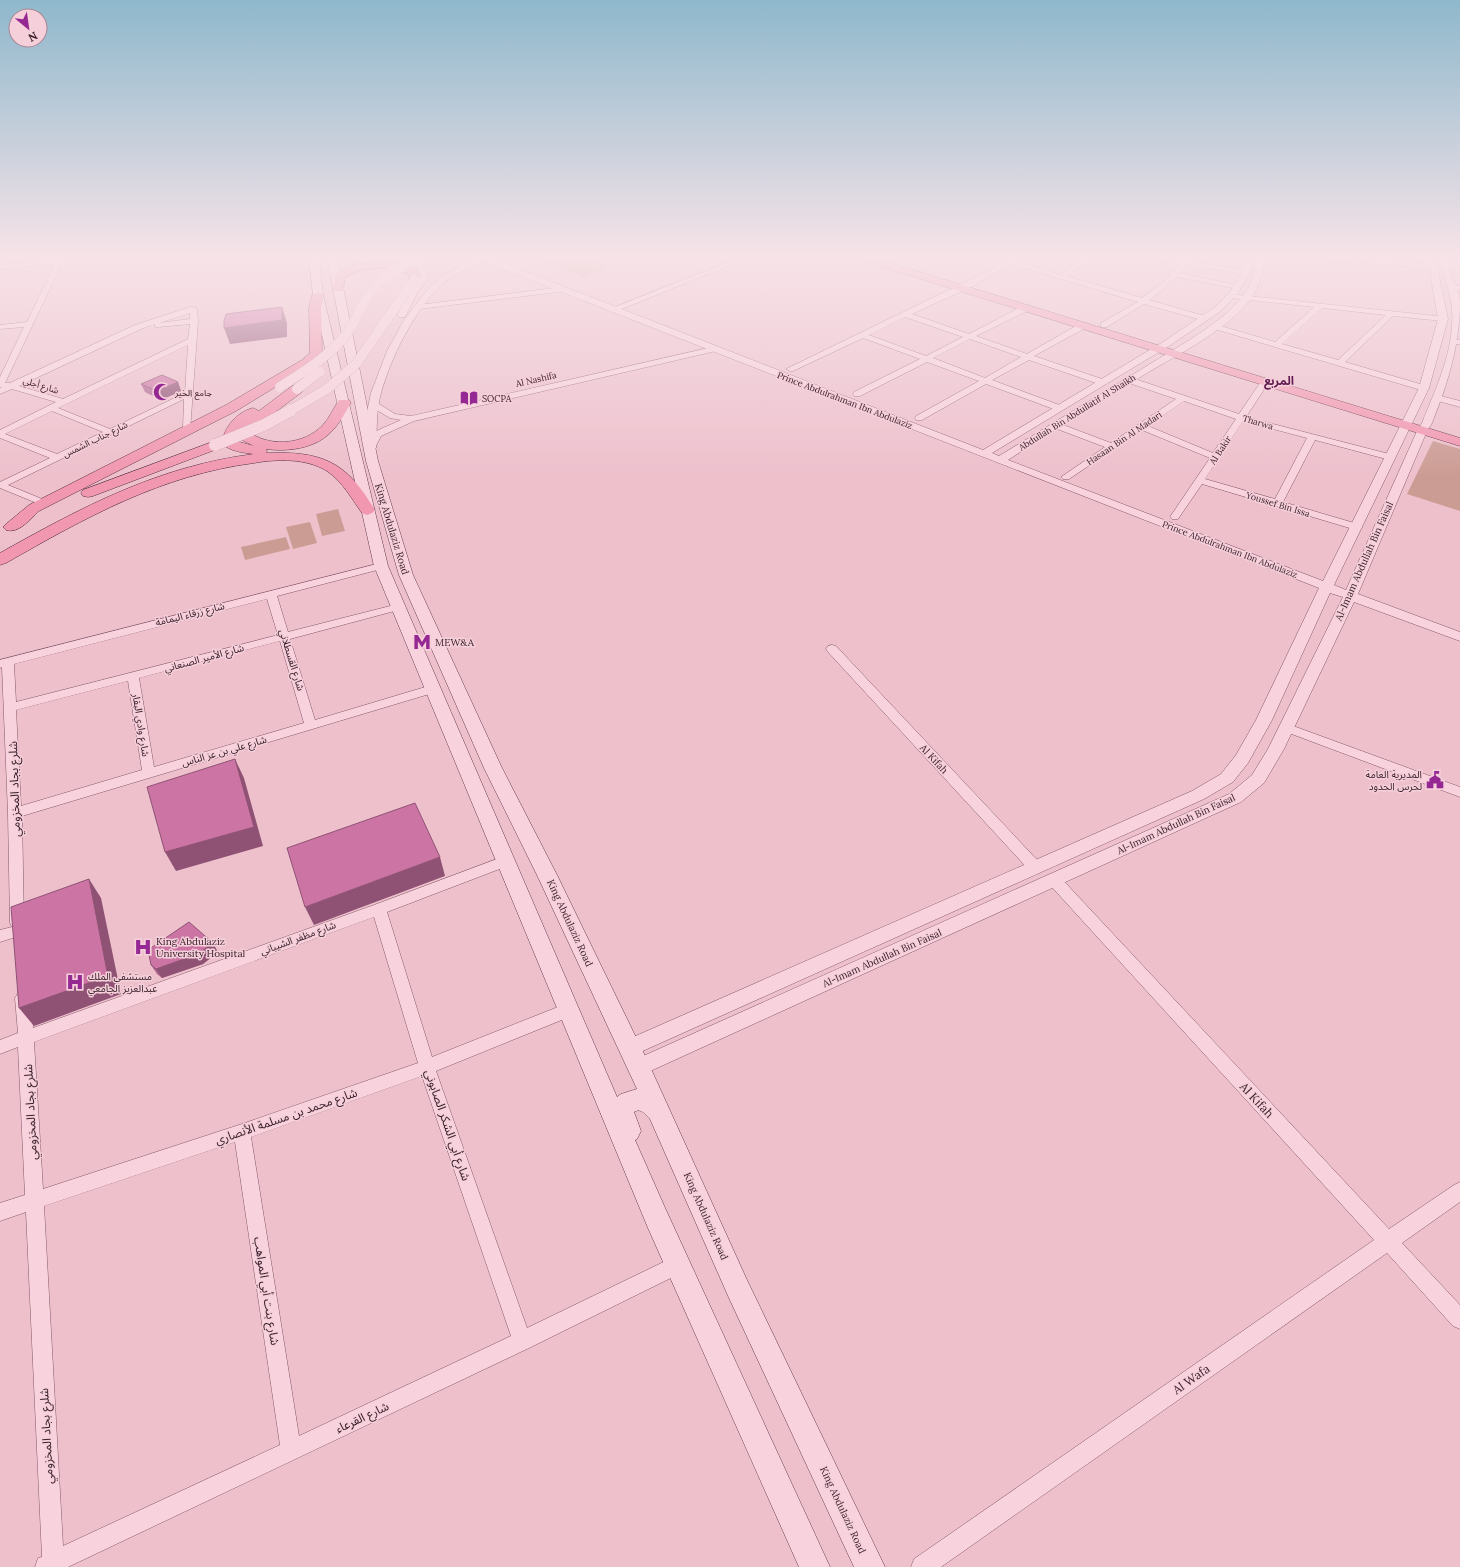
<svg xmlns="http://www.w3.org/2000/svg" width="1460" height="1567" font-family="Lora,'Noto Sans Arabic',serif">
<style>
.green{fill:#cb9c94}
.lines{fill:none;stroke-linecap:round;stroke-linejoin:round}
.minor-casing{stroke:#86586c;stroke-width:1}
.tertiary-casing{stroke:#86586c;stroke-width:1}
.secondary-casing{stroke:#683b50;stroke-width:1}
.primary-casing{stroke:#542c40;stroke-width:1}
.minor{fill:#f8d3dd;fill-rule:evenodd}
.tertiary{fill:#f8d3dd;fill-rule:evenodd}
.secondary{fill:#f8d3dd;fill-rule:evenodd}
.primary{fill:#f197b0;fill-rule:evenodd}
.tertiary-bridge-far1-casing{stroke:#86586c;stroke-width:10;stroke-linecap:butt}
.tertiary-bridge-casing{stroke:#86586c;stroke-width:12;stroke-linecap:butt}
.tertiary-bridge-far1{stroke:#f8d3dd;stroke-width:10}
.tertiary-bridge{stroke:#f8d3dd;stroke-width:12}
.wall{fill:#af658e}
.shaded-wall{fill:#8f5274}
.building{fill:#cc75a5;stroke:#8f5274}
.labels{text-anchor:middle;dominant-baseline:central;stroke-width:3;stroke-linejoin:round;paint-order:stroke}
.far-street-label{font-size:9px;fill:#361c29;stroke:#f5cfd9}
.far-poi-label{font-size:9px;fill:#361c29;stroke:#f5cfd9;text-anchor:start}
.street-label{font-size:10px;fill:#361c29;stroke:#f5cfd9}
.poi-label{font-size:10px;fill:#361c29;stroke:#f5cfd9;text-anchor:start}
.far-district-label{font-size:12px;font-weight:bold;fill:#621c51;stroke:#f5cfd9}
.near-street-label{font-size:12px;fill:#361c29;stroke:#f5cfd9}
</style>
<rect width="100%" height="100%" fill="#edc0cc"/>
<g class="green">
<polygon points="530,257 582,257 609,267 583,277"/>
<polygon points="1433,441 1460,449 1460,511 1407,494"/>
<polygon points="338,509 345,531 322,536 316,514"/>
<polygon points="310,522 317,543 293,549 286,527"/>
<polygon points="286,537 290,549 245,560 241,547"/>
</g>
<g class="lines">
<g class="minor-casing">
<g id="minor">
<path d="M59,257H65L5,383H10L135,325L190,307H193L197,309L198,321L190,431H184L183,429L184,399L8,485L47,501L49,503L47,505L44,506L0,488V482L50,458L0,438V430L56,402L12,389L0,394V388L2,387H0V377L24,327L0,329V325L27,322L55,264L0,269V265L57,260ZM190,313V319L159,323ZM155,324V327H158L190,324L188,339L63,399L19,386L141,329ZM188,345L185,393L110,429L58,408ZM52,411L103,432L57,454L5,434Z"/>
<polygon points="741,257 750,257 617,311 614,311 610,309"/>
<polygon points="897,257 905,257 897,262 893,262 893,260"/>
<path d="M968,257H979L1003,264L1012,257H1019L1015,261L1061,275L1084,257H1091L1067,276L1142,298L1169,277L1171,273L1173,272L1179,264L1147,259L1144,257H1160L1181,260L1183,257H1189L1187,261L1246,270L1249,272L1246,274L1185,265L1179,273L1238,285L1242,287L1238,289L1176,277L1164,289L1149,300L1208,317L1209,319L1205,321L1144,304L1107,327H1101V323L1138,302L1011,264L973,286L912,314L969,334L1023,306H1029V310L976,336L1027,354L1081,323H1087V327L1034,356L1105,380L1106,382L1105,384H1099L1029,360L992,380L1062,406L1063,408L1059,411L986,384L922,420H916L915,418L916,416L979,381L927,362L860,396H854L853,394L854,392L920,359L863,338L793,371H790L786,369L998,266ZM905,317L963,337L926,356L869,335ZM970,339L1021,357L985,378L933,358Z"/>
<polygon points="1299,257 1332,257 1433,264 1436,266 1433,268 1302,259"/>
<polygon points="1443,261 1460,264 1460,268 1441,264 1440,263"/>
<polygon points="1449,284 1460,286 1460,290 1449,288"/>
<polygon points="563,287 566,287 566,291 419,309 415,307 419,305"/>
<path d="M1229,294L1446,317L1447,319L1443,321L1393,316L1345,362L1427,386L1428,388L1427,390H1421L1211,328L1210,326L1214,324L1275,342L1314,307L1232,298L1228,296ZM1322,308L1386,315L1338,360L1282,344Z"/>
<rect x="1454" y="340" width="6" height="4"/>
<polygon points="713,347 717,349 716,351 414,421 381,436 373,452 367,452 365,450 374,432 401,420 390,418 370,406 369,404 370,402 376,402 395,414 411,416"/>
<path d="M1126,378H1132L1239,414L1262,380H1268L1269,382L1246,417L1393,455L1395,457L1390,460L1315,440L1283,502L1361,525L1362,527L1361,529H1353L1202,484L1178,519H1172L1170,517L1210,458L1142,430L1069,479H1063L1061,477L1105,447L1052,427L1051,425L1052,423H1058L1111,443L1176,399L1126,382L1125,380ZM1184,401L1236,419L1213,453L1148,426ZM1243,421L1307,438L1275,499L1205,479Z"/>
<polygon points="1437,395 1460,401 1460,407 1434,400 1433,398"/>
<path d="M381,563L386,566L385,568L277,596L288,632L398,604L403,607L402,609L290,639L315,720L432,685L436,686L438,689L436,692L22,816L24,923L22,927L24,931L22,935L0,942V930L12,927L10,923L8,813L2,667L0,668V660ZM267,599L278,635L16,702L14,664ZM280,641L304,723L154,767L139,678ZM128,681L142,770L21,806L16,710Z"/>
<polygon points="832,645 836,646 1040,863 1042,867 1040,871 1035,872 1030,871 828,652 826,649 828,646"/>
<polygon points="1285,723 1460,787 1460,797 1281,730 1279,727 1281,724"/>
<path d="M505,856L510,857L512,861L510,865L387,912L432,1057L568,1003L574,1005L576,1010L574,1015L436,1071L527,1328L678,1255L685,1257L687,1264L685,1271L529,1348L68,1567H35L38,1558L42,1557L26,1212L0,1221V1203L25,1195L18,1047L0,1054V1040L18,1033L15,998L18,993L23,991L28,993L31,998L33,1028L374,905ZM374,917L418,1063L242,1124L43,1189L34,1042ZM422,1076L511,1336L299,1436L251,1137ZM235,1142L280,1445L63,1546L44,1206Z"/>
<polygon points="1054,874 1059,876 1389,1229 1454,1185 1460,1182 1460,1202 1402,1243 1460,1305 1460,1329 1453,1326 1387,1253 941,1567 911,1567 914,1559 1374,1240 1049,884 1047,880 1049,876"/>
</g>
</g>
<g class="tertiary-casing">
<g id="tertiary">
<path d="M386,257C403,257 422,257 430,275L417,293L405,317H399L397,315L409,293L422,275C416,262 399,262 387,259Z"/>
<path d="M477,257H488L983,450L1163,342L1215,307L1230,292L1242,272L1246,257H1254L1250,272L1238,293L1221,311L1169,346L992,453L999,456L1191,339C1222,318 1254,298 1257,257H1265C1264,275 1257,293 1245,306C1218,335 1180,353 1147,373C1101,401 1054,430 1008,460L1323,581L1419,388L1438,319L1429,266L1424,257H1432L1437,266L1448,319L1429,388L1334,585L1346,590L1417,431L1422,423C1436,388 1455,349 1452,310C1451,292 1443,274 1437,257H1445C1450,271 1458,286 1460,301C1460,344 1448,383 1432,423L1427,431L1358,594L1460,632V641L1354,602L1284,749L1264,783L1241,802L646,1073L639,1076L632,1073L629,1067L632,1061L1229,794L1252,775L1268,749L1343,597L1330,593L1272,720L1248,763L1233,782L1204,799L636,1054L629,1057L622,1054L619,1048L622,1042L1192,791L1221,774L1236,755L1256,720L1319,588L482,261C468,269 449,276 438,288C412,315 391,358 381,393C376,411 377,430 376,448L370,451L366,450L364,448L368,407L371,393L387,351L404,320L432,284L449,272Z"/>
</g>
</g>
<g class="secondary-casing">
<path id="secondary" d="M309,257H319L323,295L388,566L617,1097L621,1094L637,1089L537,875L484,768L399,575L366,461L327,257H337L378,461L413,575L502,768L557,875L647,1060L747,1280L885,1567H854L729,1298L650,1119C646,1115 641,1107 634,1112L641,1131L637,1139L635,1140L666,1210L830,1567H799L648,1228L374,566L313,295Z"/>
</g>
<g class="primary-casing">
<g id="primary">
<polygon points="855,257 871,257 1460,438 1460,446 856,259"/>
<path d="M376,261L395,263L417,270L419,280L414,283L410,282L408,274C387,266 365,266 345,277L343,291H335L333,289L336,274L353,265Z"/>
<path d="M318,292L324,295L321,308L322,354L310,366L236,411L39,511C30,519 19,534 6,530L3,527L6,524L29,505L226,405L302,360L310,353L309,308L312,295Z"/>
<path d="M297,385L302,386L303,389L302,392L254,428L252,434C273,447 304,444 322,426C329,419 333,409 339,400H349L351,403C344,414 339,425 330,433C314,449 286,452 266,449L267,451L266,453C322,451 346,461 375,510L372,513L367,515L362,513C351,498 343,482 327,471C306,458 277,459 254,463C161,475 85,518 6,563L0,565V553C82,507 159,466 254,454C244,453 228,451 222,443C224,427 237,412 253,408L259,411L292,386ZM240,429L238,436L240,439L254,446L236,441Z"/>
<polygon points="215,441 220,442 222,445 220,448 93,496 88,497 83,496 81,493 83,490"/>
</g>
</g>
<use href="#minor" class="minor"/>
<use href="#tertiary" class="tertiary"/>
<use href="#secondary" class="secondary"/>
<use href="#primary" class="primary"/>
<g class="tertiary-bridge-far1-casing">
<g id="tertiary-bridge-far1">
<path d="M280,387C303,372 327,358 345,336C353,326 358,313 364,302C376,280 398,267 420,257"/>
<polyline points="297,389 319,372"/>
<polyline points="288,412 327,389 356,364 414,280"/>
</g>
</g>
<g class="tertiary-bridge-casing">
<polyline id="tertiary-bridge" points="215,445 264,425 290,411"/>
</g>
<use href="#tertiary-bridge-far1" class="tertiary-bridge-far1"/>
<use href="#tertiary-bridge" class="tertiary-bridge"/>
</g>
<g class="wall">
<polygon points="178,382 181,391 161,400 145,392 141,384"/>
<polygon points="218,952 203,964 162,978 157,974 151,965"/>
</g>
<g class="shaded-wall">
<polygon points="282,307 287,323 287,337 230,344 224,328"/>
<polygon points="178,382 181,391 161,400 157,391"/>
<polygon points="235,759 244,778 263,846 176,871 165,852"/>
<polygon points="440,857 445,876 314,925 305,907"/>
<polygon points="89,879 101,898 121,994 34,1026 19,1008"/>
<polygon points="213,943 218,952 203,964 162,978 156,969"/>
</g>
<g class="building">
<polygon points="282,307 282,320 224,328 224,321 226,314"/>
<polygon points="162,375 178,382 157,391 141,384"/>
<polygon points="235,759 254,827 165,852 147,787"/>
<polygon points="415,803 440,857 305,907 287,848"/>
<polygon points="89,879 108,976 19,1008 11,907"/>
<polygon points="189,922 213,943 198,954 156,969 151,965 148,950"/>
</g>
<linearGradient id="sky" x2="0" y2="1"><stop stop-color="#8fb8cc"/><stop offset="0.54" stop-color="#f7e3e8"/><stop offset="1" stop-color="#f7e3e8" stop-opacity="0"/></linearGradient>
<rect width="1460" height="476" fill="url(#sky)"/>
<defs>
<g id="mosque-bare" transform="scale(1.38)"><path d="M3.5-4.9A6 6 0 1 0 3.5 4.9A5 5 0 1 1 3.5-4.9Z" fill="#952892" stroke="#f5cfd9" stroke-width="2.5" paint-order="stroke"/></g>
<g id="library-bare" transform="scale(1.38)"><path d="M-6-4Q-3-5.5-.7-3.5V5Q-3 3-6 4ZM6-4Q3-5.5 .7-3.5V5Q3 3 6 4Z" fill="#952892" stroke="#f5cfd9" stroke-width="2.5" paint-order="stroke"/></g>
<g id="metro-bare" transform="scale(1.38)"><path d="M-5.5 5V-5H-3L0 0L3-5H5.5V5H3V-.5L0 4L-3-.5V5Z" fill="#952892" stroke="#f5cfd9" stroke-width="2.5" paint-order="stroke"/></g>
<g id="civic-bare" transform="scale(1.38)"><path d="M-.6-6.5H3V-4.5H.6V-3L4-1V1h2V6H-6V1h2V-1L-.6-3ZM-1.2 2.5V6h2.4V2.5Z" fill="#952892" stroke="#f5cfd9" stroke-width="2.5" paint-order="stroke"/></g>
<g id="hospital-bare" transform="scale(1.38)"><path d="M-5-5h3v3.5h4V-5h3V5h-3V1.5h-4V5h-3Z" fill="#952892" stroke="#f5cfd9" stroke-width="2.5" paint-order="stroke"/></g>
</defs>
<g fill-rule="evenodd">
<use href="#mosque-bare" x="162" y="392"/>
<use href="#library-bare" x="469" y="398"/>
<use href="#metro-bare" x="422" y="642"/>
<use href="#civic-bare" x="1435" y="780"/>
<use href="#hospital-bare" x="143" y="947"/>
<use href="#hospital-bare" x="75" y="982"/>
</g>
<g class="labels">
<g class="far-street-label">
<text transform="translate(536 379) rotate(-13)">Al Nashifa</text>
<text transform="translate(41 385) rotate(17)">شارع أجلي</text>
<text transform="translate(845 400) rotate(21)">Prince Abdulrahman Ibn Abdulaziz</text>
<text transform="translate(1077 412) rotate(-32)">Abdullah Bin Abdullatif Al Shaikh</text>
<text transform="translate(1258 422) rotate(16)">Tharwa</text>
<text transform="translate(1124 438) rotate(-34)">Hasaan Bin Al Madari</text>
<text transform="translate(95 439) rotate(-26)">شارع جناب الشمس</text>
<text transform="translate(1220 450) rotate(-57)">Al Bakir</text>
<text transform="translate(1278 504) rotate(17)">Youssef Bin Issa</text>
<text transform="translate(1230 549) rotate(21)">Prince Abdulrahman Ibn Abdulaziz</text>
</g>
<g class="far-poi-label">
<text x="175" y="392">جامع الخير</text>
<text x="482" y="398">SOCPA</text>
</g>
<g class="street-label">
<text transform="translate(392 529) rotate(73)">King Abdulaziz Road</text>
<text transform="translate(1364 561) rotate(-66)">Al-Imam Abdullah Bin Faisal</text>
<text transform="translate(190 614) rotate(-14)">شارع زرقاء اليمامة</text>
<text transform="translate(204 658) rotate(-15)">شارع الأمير الصنعاني</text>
<text transform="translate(292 660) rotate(73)">شارع القسطلاني</text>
<text transform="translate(141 725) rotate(81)">شارع وادي البقار</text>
<text transform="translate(224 751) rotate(-16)">شارع علي بن عز الناس</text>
<text transform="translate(934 759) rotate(47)">Al Kifah</text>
<text transform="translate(1176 824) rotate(-25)">Al-Imam Abdullah Bin Faisal</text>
<text transform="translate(570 923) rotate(65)">King Abdulaziz Road</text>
<text transform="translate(298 938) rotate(-20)">شارع مظفر الشيباني</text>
<text transform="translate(882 958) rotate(-24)">Al-Imam Abdullah Bin Faisal</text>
<text transform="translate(706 1216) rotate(66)">King Abdulaziz Road</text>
<text transform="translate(843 1510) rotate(65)">King Abdulaziz Road</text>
</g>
<g class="poi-label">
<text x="435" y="642">MEW&amp;A</text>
<text x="1422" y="774" text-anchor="end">المديرية العامة<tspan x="1422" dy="12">لحرس الحدود</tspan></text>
<text x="156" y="941">King Abdulaziz<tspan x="156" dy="12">University Hospital</tspan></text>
<text x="88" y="976">مستشفى الملك<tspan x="88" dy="12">عبدالعزيز الجامعي</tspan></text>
</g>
<g class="far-district-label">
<text x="1279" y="380">المربع</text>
</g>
<g class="near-street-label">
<text transform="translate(14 789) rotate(-92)">شلرع بجاد المخزومي</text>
<text transform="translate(1257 1100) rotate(47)">Al Kifah</text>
<text transform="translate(30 1112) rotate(-93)">شلرع بجاد المخزومي</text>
<text transform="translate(286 1116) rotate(-19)">شارع محمد بن مسلمة الأنصاري</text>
<text transform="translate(448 1125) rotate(71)">شارع أبي الشكر الصابوني</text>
<text transform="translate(267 1291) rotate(81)">شارع بنت أبي المواهب</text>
<text transform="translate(1191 1379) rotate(-35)">Al Wafa</text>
<text transform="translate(362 1417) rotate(-25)">شارع القرعاء</text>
<text transform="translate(46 1436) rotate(-93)">شلرع بجاد المخزومي</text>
</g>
</g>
<g transform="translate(28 28) rotate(151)"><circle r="19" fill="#f5cfd9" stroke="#a98793"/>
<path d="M0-3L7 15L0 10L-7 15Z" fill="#952892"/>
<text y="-6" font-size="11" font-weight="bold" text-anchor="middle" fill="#361c29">N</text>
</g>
</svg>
